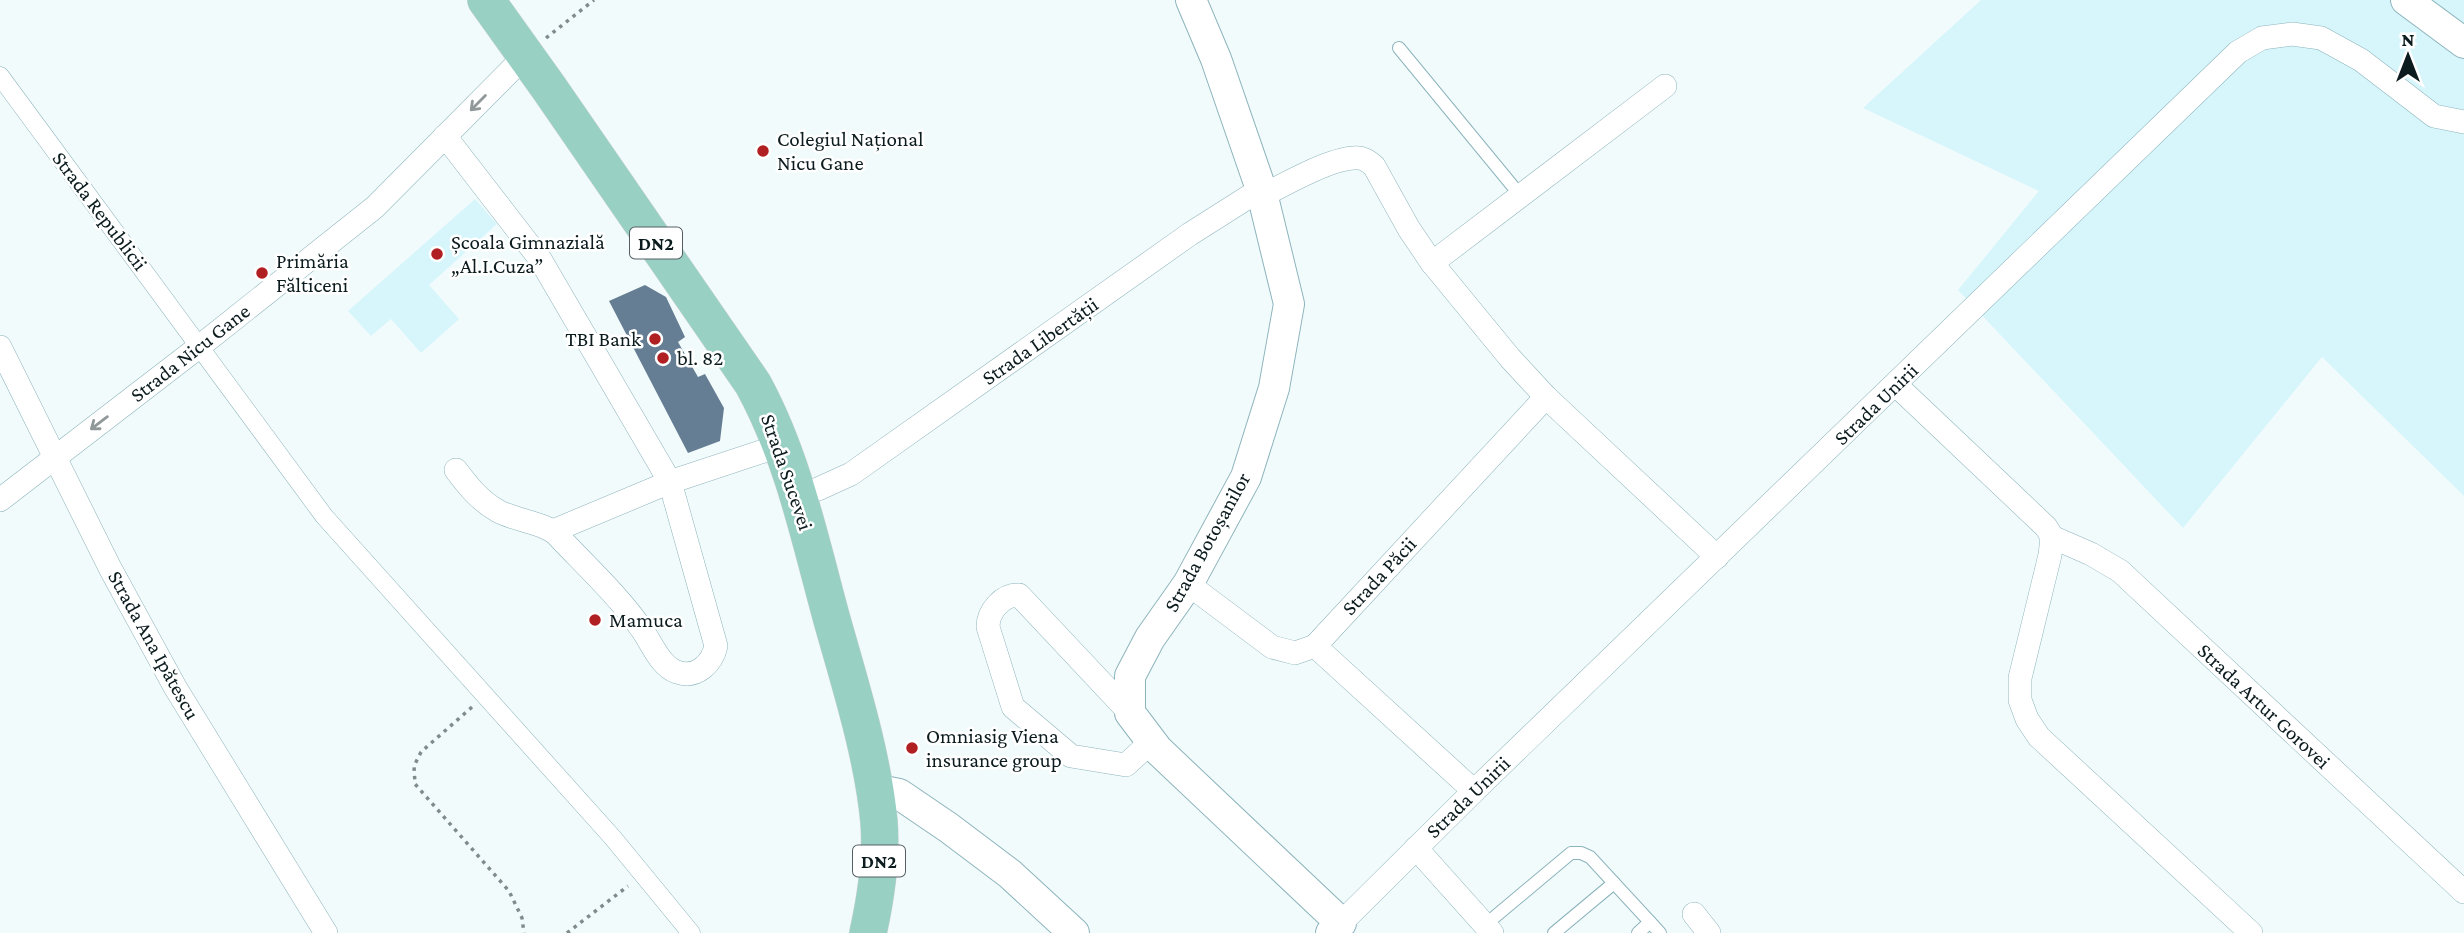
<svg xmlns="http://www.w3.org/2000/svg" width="2464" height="933" font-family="'Crimson Pro',serif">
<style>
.built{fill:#d7f6fc}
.building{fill:#667e94}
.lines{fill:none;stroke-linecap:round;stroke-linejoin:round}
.service-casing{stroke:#8cb4bc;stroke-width:14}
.pedestrian-casing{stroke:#8cb4bc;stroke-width:19}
.minor-casing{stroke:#8cb4bc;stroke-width:24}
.tertiary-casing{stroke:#8cb4bc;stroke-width:32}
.primary-casing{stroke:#d3d6d6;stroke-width:38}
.path{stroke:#7f8c8e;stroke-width:3.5;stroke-dasharray:3.5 5;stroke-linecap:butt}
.service{stroke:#fff;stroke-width:12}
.pedestrian{stroke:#fff;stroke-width:18}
.minor{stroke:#fff;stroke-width:23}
.tertiary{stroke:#fff;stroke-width:30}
.primary{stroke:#98d0c4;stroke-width:37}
.oneway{stroke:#91989a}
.poi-dot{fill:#b01f22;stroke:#fff;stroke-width:2.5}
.labels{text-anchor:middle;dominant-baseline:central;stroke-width:5;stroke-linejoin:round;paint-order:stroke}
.shield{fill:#fff;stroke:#545f62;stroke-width:2}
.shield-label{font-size:19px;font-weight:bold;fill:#0b1b1e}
.poi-label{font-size:21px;fill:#0b1b1e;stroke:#fff;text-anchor:start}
.street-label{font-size:21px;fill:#0b1b1e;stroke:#fff}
</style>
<rect width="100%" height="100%" fill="#f2fbfc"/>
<g class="built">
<polygon points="1981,0 2464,0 2464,496 2322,357 2183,528 1958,290 2039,191 1863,108"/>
<polygon points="475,199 497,224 429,285 459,319 421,353 391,319 371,336 348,311"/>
</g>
<polygon class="building" points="645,285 666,297 685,337 678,342 698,377 705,374 724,408 720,441 688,453 609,301"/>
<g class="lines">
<g class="service-casing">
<g id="service">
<polyline points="1399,48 1520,195"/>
<polyline points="1650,922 1660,933"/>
<polyline points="1485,925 1571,853 1581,853 1590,857 1650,922 1638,933"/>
<polyline points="1554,933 1614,883"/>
</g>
</g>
<g class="pedestrian-casing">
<polyline id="pedestrian" points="0,76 324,516 613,838 691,933"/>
</g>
<g class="minor-casing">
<g id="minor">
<path d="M445,136L540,259L670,482L716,646C712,664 696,679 677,672C661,667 652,644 643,631C619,596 586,566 557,535C546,523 513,520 498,511C480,501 468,486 456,470"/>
<path d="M1262,196C1285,184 1329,159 1354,158C1363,157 1368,161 1374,166L1409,229L1432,263L1510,358L1546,397L1717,557"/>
<polyline points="1432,263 1665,86"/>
<polyline points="0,347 110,568 175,687 326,933"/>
<polyline points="1896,385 2046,527 2052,537 2050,555 2020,678 2020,700 2027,719 2039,737 2251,933"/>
<polyline points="818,489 851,474 1190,234 1261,189"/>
<polyline points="0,500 200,346 375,207 526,55"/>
<polyline points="553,531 670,482 782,445"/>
<polyline points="2052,537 2091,554 2120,571 2464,892"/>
<polyline points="1188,584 1272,647 1295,653 1315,646 1546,397"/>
<polyline points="1315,646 1474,791"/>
<path d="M1130,713L1019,595C1003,594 988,611 988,627L1013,707L1071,756L1126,765L1152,741"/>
<polyline points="1416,848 1492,933"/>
<polyline points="1694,914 1709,933"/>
<polyline points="1341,923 1474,791 2238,52 2262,38 2292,34 2321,38 2361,60 2434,116 2464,122"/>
</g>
</g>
<g class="tertiary-casing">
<g id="tertiary">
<polyline points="1191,0 1216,59 1261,189 1289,304 1274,388 1246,477 1188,584 1150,638 1130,676 1130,713 1158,750 1341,923 1331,933"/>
<polyline points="2406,0 2464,43"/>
<polyline points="874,789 899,794 949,828 1010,874 1074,933"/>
</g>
</g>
<g class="primary-casing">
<path id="primary" d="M486,0L549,88L753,384C793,457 810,540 832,620C850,684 873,756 879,822C882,860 876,897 868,933"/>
</g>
<g class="path">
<polyline points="546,38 594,0"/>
<polyline points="472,707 421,752 414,766 415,784 509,891 522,918 524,933"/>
<polyline points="567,933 628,886"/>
</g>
<use href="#service" class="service"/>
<use href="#pedestrian" class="pedestrian"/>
<use href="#minor" class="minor"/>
<use href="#tertiary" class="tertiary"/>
<use href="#primary" class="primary"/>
</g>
<defs><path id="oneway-shaft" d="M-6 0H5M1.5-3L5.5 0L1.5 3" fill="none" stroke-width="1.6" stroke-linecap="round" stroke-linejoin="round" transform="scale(1.75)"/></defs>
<g class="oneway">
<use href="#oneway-shaft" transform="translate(478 103) rotate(135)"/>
<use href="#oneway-shaft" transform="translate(99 423) rotate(143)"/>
</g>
<g class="poi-dot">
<circle cx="763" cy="151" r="7"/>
<circle cx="437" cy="254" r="7"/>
<circle cx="262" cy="273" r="7"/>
<circle cx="655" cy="339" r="7"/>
<circle cx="663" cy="358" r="7"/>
<circle cx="595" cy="620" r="7"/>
<circle cx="912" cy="748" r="7"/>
</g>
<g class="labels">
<g class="shield">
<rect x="630" y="227.5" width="52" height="31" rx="5"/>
<rect x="853" y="845.5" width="52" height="31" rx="5"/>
</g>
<g class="shield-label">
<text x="656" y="243">DN2</text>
<text x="879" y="861">DN2</text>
</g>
<g class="poi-label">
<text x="777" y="139">Colegiul Național<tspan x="777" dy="24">Nicu Gane</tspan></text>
<text x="451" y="242">Școala Gimnazială<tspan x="451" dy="24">„Al.I.Cuza”</tspan></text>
<text x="276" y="261">Primăria<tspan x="276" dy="24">Fălticeni</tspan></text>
<text x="641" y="339" text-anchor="end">TBI Bank</text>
<text x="677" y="358">bl. 82</text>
<text x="609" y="620">Mamuca</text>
<text x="926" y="736">Omniasig Viena<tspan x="926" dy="24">insurance group</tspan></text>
</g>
<g class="street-label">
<text transform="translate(100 211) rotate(53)">Strada Republicii</text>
<text transform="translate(1040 341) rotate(-35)">Strada Libertății</text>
<text transform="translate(190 353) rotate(-38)">Strada Nicu Gane</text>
<text transform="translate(1876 404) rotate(-44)">Strada Unirii</text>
<text transform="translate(787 472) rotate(71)">Strada Sucevei</text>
<text transform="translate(1207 542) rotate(-61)">Strada Botoșanilor</text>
<text transform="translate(1379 576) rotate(-47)">Strada Păcii</text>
<text transform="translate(154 645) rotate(61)">Strada Ana Ipătescu</text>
<text transform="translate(2264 706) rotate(43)">Strada Artur Gorovei</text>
<text transform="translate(1468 797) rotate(-44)">Strada Unirii</text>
</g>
</g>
<g transform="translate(2408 56)" stroke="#ffffff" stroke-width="5" paint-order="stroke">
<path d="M0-5L12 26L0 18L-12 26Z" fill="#0b1b1e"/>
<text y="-10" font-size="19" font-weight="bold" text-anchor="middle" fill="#0b1b1e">N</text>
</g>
</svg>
